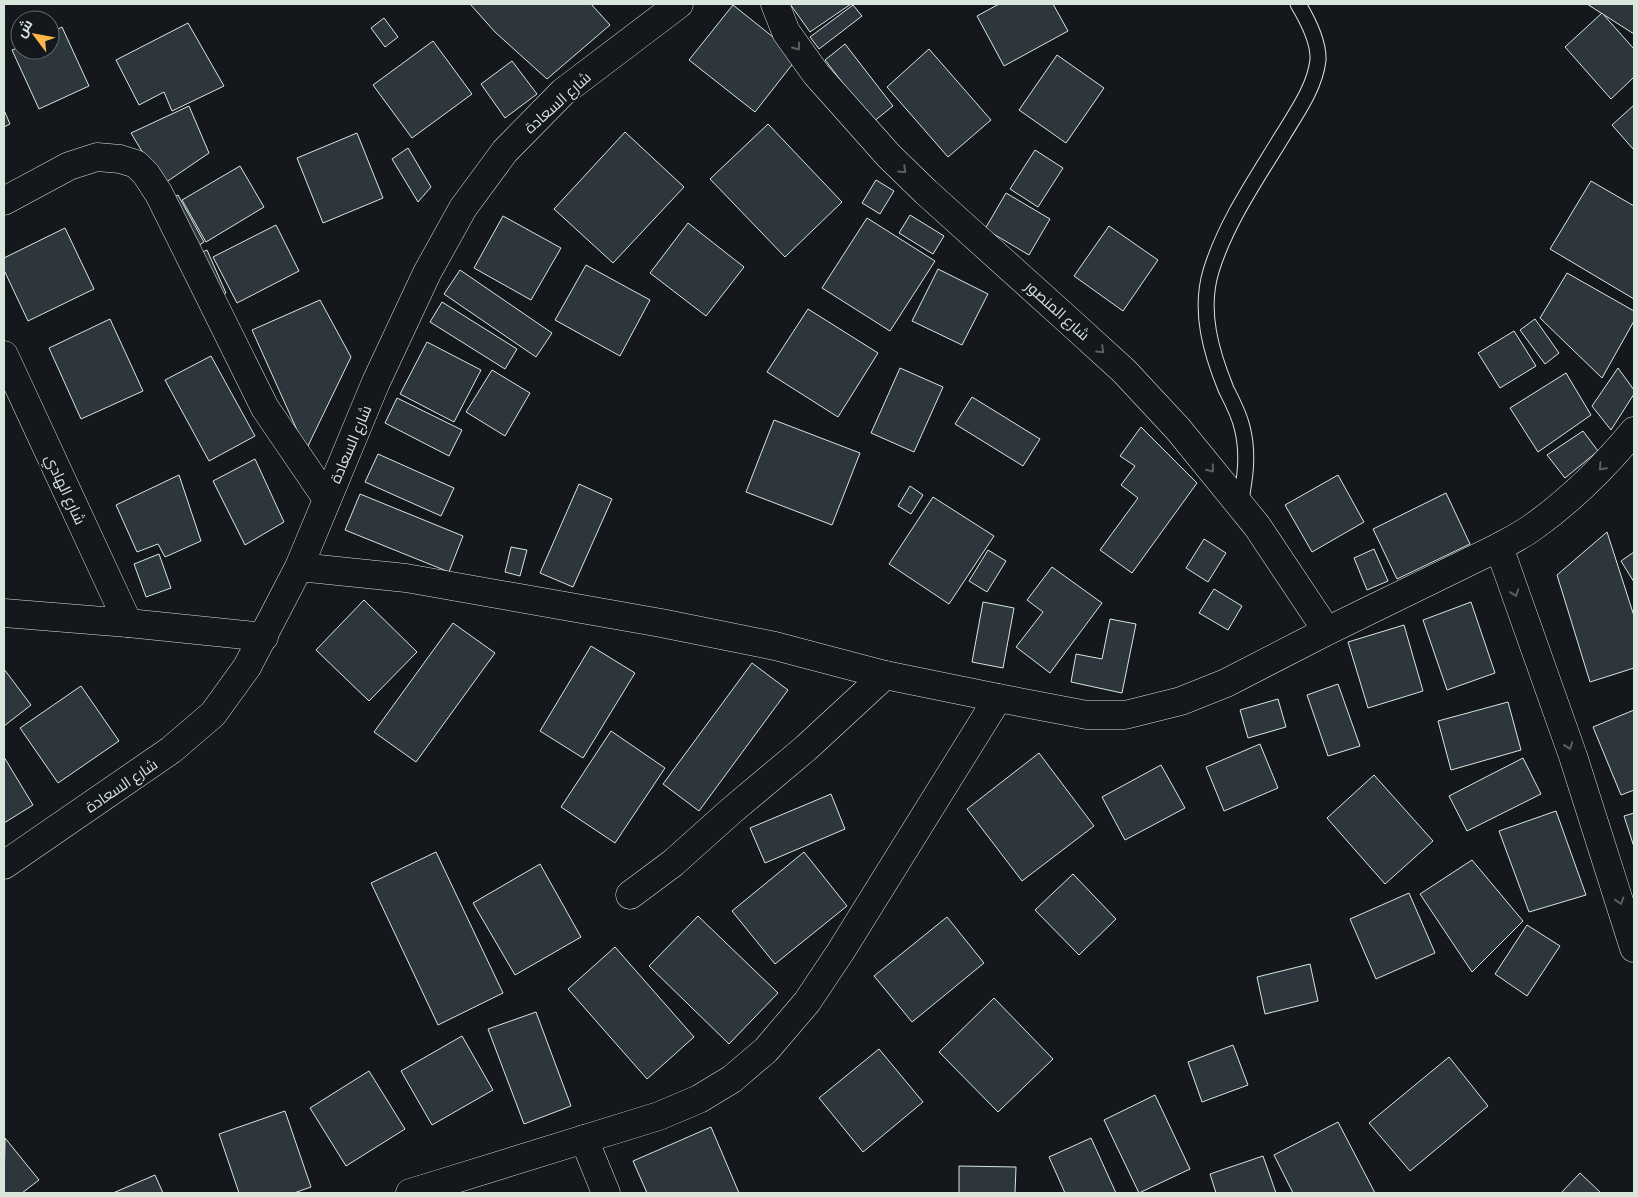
<svg xmlns="http://www.w3.org/2000/svg" width="1638" height="1197" font-family="Barlow,Cairo,sans-serif">
<style>
.building{fill:#2c363c;stroke:#d8e6dc}
.lines{fill:none;stroke-linecap:round;stroke-linejoin:round}
.lane-casing{stroke:#d8e6dc;stroke-width:17}
.street-casing{stroke:#d8e6dc;stroke-width:29}
.secondary-casing{stroke:#d8e6dc;stroke-width:29}
.lane{stroke:#14181c;stroke-width:15}
.street{stroke:#14181c;stroke-width:28}
.secondary{stroke:#14181c;stroke-width:28}
.oneway{stroke:#59605f}
.labels{text-anchor:middle;dominant-baseline:central;stroke-width:4;stroke-linejoin:round;paint-order:stroke}
.street-label{font-size:15px;fill:#d8e6dc;stroke:#14181c}
</style>
<rect width="100%" height="100%" fill="#14181c"/>
<g class="building">
<polygon points="470,4 591,4 610,25 547,79 495,32"/>
<polygon points="790,4 851,4 810,32"/>
<polygon points="999,4 1053,4 1068,31 1004,66 977,16"/>
<polygon points="1587,4 1634,4 1634,34"/>
<polygon points="733,5 798,57 755,112 689,60"/>
<polygon points="853,5 862,16 819,49 810,37"/>
<polygon points="1602,13 1634,49 1634,77 1611,99 1565,47"/>
<polygon points="384,18 398,37 385,47 371,28"/>
<polygon points="188,23 224,86 172,111 164,92 139,105 116,60"/>
<polygon points="62,27 89,86 39,109 12,50 20,47 20,50 50,50 50,33"/>
<polygon points="433,41 472,94 412,138 373,85"/>
<polygon points="845,44 893,106 873,122 825,60"/>
<polygon points="929,49 991,120 948,157 887,87"/>
<polygon points="1057,55 1104,88 1066,143 1019,110"/>
<polygon points="512,61 537,94 505,118 481,84"/>
<polygon points="1634,105 1634,150 1612,125"/>
<polygon points="189,106 209,153 162,185 131,133"/>
<polygon points="4,110 10,124 4,127"/>
<polygon points="768,124 842,202 785,257 710,179"/>
<polygon points="625,132 684,187 613,263 554,209"/>
<polygon points="357,133 383,198 323,223 297,158"/>
<polygon points="408,148 431,187 418,202 392,159"/>
<polygon points="1035,150 1063,168 1038,207 1010,189"/>
<polygon points="240,166 264,207 206,242 182,200"/>
<polygon points="876,180 894,191 880,214 862,203"/>
<polygon points="1591,181 1634,206 1634,299 1550,249"/>
<polygon points="1006,193 1050,219 1029,255 985,229"/>
<polygon points="178,195 204,242 193,249 166,201"/>
<polygon points="910,215 944,236 933,254 899,233"/>
<polygon points="503,216 561,248 531,300 474,268"/>
<polygon points="867,218 935,261 890,331 822,288"/>
<polygon points="688,223 744,267 706,316 650,273"/>
<polygon points="276,225 299,271 237,303 213,257"/>
<polygon points="1109,226 1158,260 1123,311 1074,276"/>
<polygon points="65,228 94,289 28,321 4,270 4,258"/>
<polygon points="207,250 226,293 213,299 194,256"/>
<polygon points="586,265 650,300 620,356 555,320"/>
<polygon points="938,269 988,294 962,345 912,321"/>
<polygon points="460,270 552,333 536,357 444,294"/>
<polygon points="1567,273 1634,311 1634,321 1602,378 1540,318"/>
<polygon points="320,300 351,357 306,450 252,330"/>
<polygon points="442,302 517,349 505,369 430,322"/>
<polygon points="808,309 878,353 838,417 767,372"/>
<polygon points="110,319 143,391 81,419 49,348"/>
<polygon points="1535,319 1559,353 1545,364 1520,330"/>
<polygon points="1514,331 1536,366 1500,388 1478,353"/>
<polygon points="427,342 481,370 454,422 400,394"/>
<polygon points="211,356 255,436 209,461 165,380"/>
<polygon points="900,368 943,387 914,452 871,433"/>
<polygon points="1618,368 1634,390 1634,394 1611,430 1592,406"/>
<polygon points="492,370 530,393 505,436 466,412"/>
<polygon points="1566,373 1591,415 1538,452 1510,408"/>
<polygon points="972,397 1040,439 1023,466 955,424"/>
<polygon points="397,398 462,430 449,456 385,423"/>
<polygon points="774,420 860,453 832,525 746,492"/>
<polygon points="1141,427 1197,483 1132,573 1100,550 1138,498 1121,485 1135,466 1120,456"/>
<polygon points="1583,431 1598,451 1565,478 1547,455"/>
<polygon points="378,454 454,488 441,516 365,482"/>
<polygon points="255,459 284,522 245,545 213,481"/>
<polygon points="179,475 201,541 165,557 158,544 137,552 116,505"/>
<polygon points="1338,475 1364,522 1312,552 1285,505"/>
<polygon points="579,484 612,499 573,587 540,573"/>
<polygon points="910,486 923,495 911,514 898,506"/>
<polygon points="1446,493 1470,544 1397,579 1373,529"/>
<polygon points="360,494 463,536 449,572 345,530"/>
<polygon points="933,497 994,536 949,604 889,564"/>
<polygon points="1607,532 1634,616 1634,668 1590,682 1557,575"/>
<polygon points="1204,539 1226,553 1208,582 1186,568"/>
<polygon points="511,547 527,550 520,576 505,572"/>
<polygon points="1374,549 1388,581 1367,590 1354,558"/>
<polygon points="988,550 1006,561 987,592 969,581"/>
<polygon points="1634,552 1634,582 1621,561"/>
<polygon points="159,554 171,588 146,597 134,564"/>
<polygon points="1052,567 1102,603 1050,673 1016,647 1043,612 1027,600"/>
<polygon points="1214,589 1242,606 1228,630 1199,613"/>
<polygon points="364,600 417,652 369,701 316,650"/>
<polygon points="983,602 1014,608 1003,668 972,662"/>
<polygon points="1471,602 1495,673 1447,690 1423,620"/>
<polygon points="1110,619 1136,624 1122,693 1071,682 1076,654 1102,659"/>
<polygon points="453,623 495,653 416,762 374,732"/>
<polygon points="1404,625 1423,691 1368,708 1348,642"/>
<polygon points="591,646 635,673 583,758 540,731"/>
<polygon points="752,663 788,690 699,811 663,784"/>
<polygon points="4,669 31,705 4,726"/>
<polygon points="1338,684 1360,746 1328,756 1307,695"/>
<polygon points="81,686 119,741 58,783 20,728"/>
<polygon points="1278,699 1286,727 1248,738 1240,710"/>
<polygon points="1508,702 1521,750 1451,770 1438,721"/>
<polygon points="1634,710 1634,790 1621,795 1593,727"/>
<polygon points="611,731 665,768 615,843 561,807"/>
<polygon points="1260,744 1278,788 1224,811 1206,767"/>
<polygon points="1039,753 1094,826 1022,881 967,809"/>
<polygon points="4,757 33,805 4,823"/>
<polygon points="1523,758 1541,794 1467,831 1449,796"/>
<polygon points="1161,765 1185,808 1125,840 1102,797"/>
<polygon points="1374,775 1433,841 1385,884 1327,818"/>
<polygon points="831,794 845,829 765,863 750,828"/>
<polygon points="1556,811 1586,895 1529,912 1499,831"/>
<polygon points="1634,813 1634,847 1624,816"/>
<polygon points="436,852 503,993 438,1025 371,883"/>
<polygon points="804,852 847,906 775,964 732,911"/>
<polygon points="1472,860 1523,921 1472,972 1420,894"/>
<polygon points="540,864 581,937 515,975 473,903"/>
<polygon points="1073,874 1116,919 1079,955 1035,910"/>
<polygon points="1409,893 1435,953 1376,979 1350,919"/>
<polygon points="698,916 778,993 729,1044 649,966"/>
<polygon points="947,917 984,963 912,1022 874,976"/>
<polygon points="1527,925 1560,946 1527,996 1495,974"/>
<polygon points="615,947 694,1037 647,1079 568,989"/>
<polygon points="1310,964 1318,1001 1265,1014 1257,977"/>
<polygon points="994,998 1053,1059 998,1112 939,1052"/>
<polygon points="536,1012 571,1106 524,1124 488,1029"/>
<polygon points="462,1036 493,1090 432,1125 401,1071"/>
<polygon points="1233,1045 1248,1085 1202,1102 1188,1062"/>
<polygon points="879,1049 923,1102 863,1152 819,1098"/>
<polygon points="1449,1057 1488,1106 1410,1171 1369,1123"/>
<polygon points="369,1071 405,1129 346,1166 310,1108"/>
<polygon points="1155,1095 1190,1169 1139,1193 1104,1120"/>
<polygon points="285,1111 311,1187 294,1193 239,1193 219,1134"/>
<polygon points="1338,1122 1375,1193 1293,1193 1274,1155"/>
<polygon points="711,1127 739,1193 647,1193 633,1161"/>
<polygon points="5,1138 39,1180 22,1193 4,1193"/>
<polygon points="1091,1138 1116,1193 1065,1193 1049,1157"/>
<polygon points="1263,1156 1276,1193 1216,1193 1210,1174"/>
<polygon points="959,1166 1016,1167 1015,1193 959,1193"/>
<polygon points="1580,1173 1601,1193 1561,1193"/>
<polygon points="155,1175 163,1193 113,1193"/>
</g>
<g class="lines">
<g class="lane-casing">
<path id="lane" d="M1240,505C1245,479 1249,454 1242,427C1239,414 1232,401 1226,389C1211,352 1199,311 1211,271C1226,222 1257,178 1283,135C1297,112 1315,87 1318,60C1319,41 1307,19 1298,4"/>
</g>
<g class="street-casing">
<g id="street">
<polyline points="775,4 786,32 816,74 889,156 926,192 1068,320 1124,371 1178,429 1257,526 1327,631"/>
<polyline points="4,201 69,166 97,157 120,159 136,164 146,174 159,194 265,408 327,499"/>
<polyline points="4,355 128,623"/>
<polyline points="299,567 406,578 661,623 775,646 885,675 998,698 1087,715 1125,715 1181,701 1226,683 1327,631 1499,547"/>
<polyline points="4,613 128,623 264,637"/>
<polyline points="4,865 171,750 213,714 247,667 299,567 376,382 427,273 463,208 505,151 563,92 679,4"/>
<polyline points="630,895 673,863 731,811 806,748 885,675"/>
<polyline points="584,1139 606,1193"/>
<polyline points="410,1193 659,1116 699,1099 732,1079 766,1050 807,1002 841,951 998,698"/>
</g>
</g>
<g class="secondary-casing">
<path id="secondary" d="M1634,431C1605,466 1571,500 1533,527C1522,535 1510,541 1499,547L1573,756L1634,948"/>
</g>
<use href="#lane" class="lane"/>
<use href="#street" class="street"/>
<use href="#secondary" class="secondary"/>
</g>
<defs><path id="oneway-chevron" d="M-2-3.5L2.5 0L-2 3.5" fill="none" stroke-width="1.6" stroke-linecap="round" stroke-linejoin="round" transform="scale(1.25)"/></defs>
<g class="oneway">
<use href="#oneway-chevron" transform="translate(797 47) rotate(54)"/>
<use href="#oneway-chevron" transform="translate(903 170) rotate(44)"/>
<use href="#oneway-chevron" transform="translate(1101 350) rotate(43)"/>
<use href="#oneway-chevron" transform="translate(1602 467) rotate(134)"/>
<use href="#oneway-chevron" transform="translate(1211 469) rotate(51)"/>
<use href="#oneway-chevron" transform="translate(1515 593) rotate(71)"/>
<use href="#oneway-chevron" transform="translate(1569 746) rotate(71)"/>
<use href="#oneway-chevron" transform="translate(1620 901) rotate(73)"/>
</g>
<g class="labels">
<g class="street-label">
<text transform="translate(557 102) rotate(-42)">شارع السعادة</text>
<text transform="translate(1058 310) rotate(42)">شارع المنصور</text>
<text transform="translate(350 444) rotate(-67)">شارع السعادة</text>
<text transform="translate(66 489) rotate(65)">شارع الهادي</text>
<text transform="translate(121 785) rotate(-34)">شارع السعادة</text>
</g>
</g>
<rect width="1638" height="1197" fill="none" stroke="#d8e6dc" stroke-width="10"/>
<g transform="translate(35 35) rotate(302)"><circle r="24" fill="#14181c" stroke="#626a69"/>
<path d="M0-4L9 19L0 12L-9 19Z" fill="#ffb74d"/>
<text y="-8" font-size="14" font-weight="bold" text-anchor="middle" fill="#d8e6dc">ش</text>
</g>
</svg>
